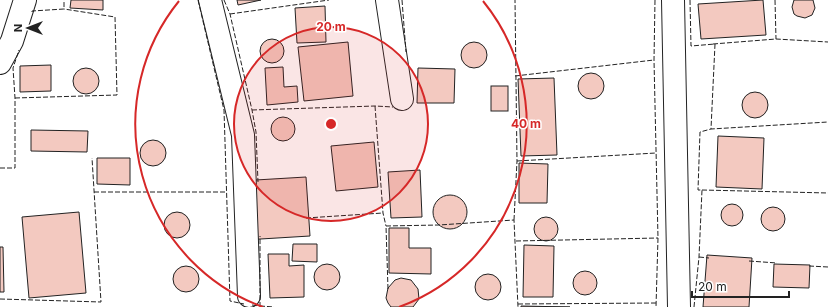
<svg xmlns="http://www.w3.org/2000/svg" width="828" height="307" font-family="Inter,sans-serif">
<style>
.building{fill:#f3c9c0;stroke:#222}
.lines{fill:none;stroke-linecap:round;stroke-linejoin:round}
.minor-casing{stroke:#222;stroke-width:24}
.minor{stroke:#fff;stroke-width:22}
.fence{stroke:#222;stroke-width:1;stroke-dasharray:5 2;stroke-linecap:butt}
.ring{fill:none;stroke:#d62828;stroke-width:2}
.centre{fill:#d62828;stroke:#fff;stroke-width:2}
.ring-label{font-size:12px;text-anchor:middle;font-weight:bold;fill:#d62828;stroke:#fff;stroke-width:3;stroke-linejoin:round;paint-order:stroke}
</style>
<rect width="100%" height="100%" fill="#fff"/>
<g class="building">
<polygon points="71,0 103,0 103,10 70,8"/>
<polygon points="237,0 261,0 238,5"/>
<polygon points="763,0 766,35 701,39 698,4"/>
<polygon points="794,0 813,0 815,8 812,15 805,18 797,16 794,14 792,7"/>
<polygon points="325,6 326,42 297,43 295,8"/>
<circle cx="272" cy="51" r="12"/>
<circle cx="474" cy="55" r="13"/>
<polygon points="348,42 353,96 304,101 298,47"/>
<polygon points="51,65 51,91 20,92 20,66"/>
<polygon points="283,67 284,87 297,86 298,102 267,105 265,68"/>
<polygon points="418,68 455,69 454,103 417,103"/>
<circle cx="86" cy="81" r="13"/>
<circle cx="591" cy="86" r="13"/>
<polygon points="554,78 557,155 521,156 518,79"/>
<rect x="491" y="86" width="17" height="25"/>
<circle cx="755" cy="105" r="13"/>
<circle cx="283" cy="129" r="12"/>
<polygon points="31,130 88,131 87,152 31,151"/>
<polygon points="718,136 764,138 762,189 716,187"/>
<circle cx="153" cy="153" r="13"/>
<polygon points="374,142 378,187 336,191 331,146"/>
<polygon points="97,158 130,158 130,185 97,184"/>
<polygon points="519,163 548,164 547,203 519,203"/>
<polygon points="420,170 422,217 391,218 388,172"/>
<polygon points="306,177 310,236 244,240 239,181"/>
<circle cx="450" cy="212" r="17"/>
<circle cx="732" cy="215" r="11"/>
<circle cx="773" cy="219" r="12"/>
<circle cx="177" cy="225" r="13"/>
<polygon points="79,212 86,293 29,298 22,217"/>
<circle cx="546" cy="229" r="12"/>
<polygon points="389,228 409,228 409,248 431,248 431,274 389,273"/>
<polygon points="293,244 317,244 317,262 292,261"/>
<polygon points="524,245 554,246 553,297 523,297"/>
<polygon points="0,247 3,247 4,292 0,292"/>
<polygon points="268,254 289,254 289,266 304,265 304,297 270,298"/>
<polygon points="707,255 752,258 749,307 703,307"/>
<circle cx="327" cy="277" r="13"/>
<polygon points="774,264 810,265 809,288 773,287"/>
<circle cx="186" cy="279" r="13"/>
<circle cx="585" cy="283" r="12"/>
<circle cx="488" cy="287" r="13"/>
<polygon points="401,278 411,280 418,289 419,299 413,307 391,307 388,303 386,298 388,288 395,280"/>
<polygon points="521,306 570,307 521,307"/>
</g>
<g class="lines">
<g class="minor-casing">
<g id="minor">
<polyline points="210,0 243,135 249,296"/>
<polyline points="387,0 402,99"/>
<polyline points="673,0 679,307"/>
<polyline points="0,63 12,41 25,0"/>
</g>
</g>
<use href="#minor" class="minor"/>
<g class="fence">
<polyline points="198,0 224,110 230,301 244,304"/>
<polyline points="224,0 230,14 252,110 256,132 258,182"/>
<polyline points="402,0 406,52"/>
<polyline points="655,0 654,60 658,238 656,307"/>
<polyline points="690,0 691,46 715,44 711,129 828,122"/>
<polyline points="775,0 776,39"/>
<polyline points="32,12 32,11 64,9 64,0"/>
<polyline points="230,14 329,0"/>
<polyline points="713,44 776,39 828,42"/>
<polyline points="515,76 654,60"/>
<polyline points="15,98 117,95 115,17 64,9"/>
<polyline points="375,106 383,213 386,226"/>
<polyline points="252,110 375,106 393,107"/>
<polyline points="517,161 656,153"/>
<polyline points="0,168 15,168 15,98 13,68 19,50"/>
<polyline points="702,190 828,193"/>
<polyline points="94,192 227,192"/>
<polyline points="306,218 383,213"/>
<polyline points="514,220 517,161 515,0"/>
<polyline points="516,241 658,238"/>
<polyline points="699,257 709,258"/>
<polyline points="749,261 777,263"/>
<polyline points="809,266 828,267"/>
<polyline points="388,289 386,226 439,225 514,220 518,307"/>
<polyline points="0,299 101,302 92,158"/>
<polyline points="518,304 656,303"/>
<polyline points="252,305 260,306 260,236"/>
<polyline points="260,306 274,307"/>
<polyline points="694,307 699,257 702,190 698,190 700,132 711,129"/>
</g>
</g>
<circle cx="331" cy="124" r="97" fill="#d62828" fill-opacity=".12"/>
<g class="ring">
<circle cx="331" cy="124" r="97"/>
<path d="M263 307A195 195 0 0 1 179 1M483 1A195 195 0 0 1 399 307"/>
</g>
<circle cx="331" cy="124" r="6" class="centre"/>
<g class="ring-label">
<text x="331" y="31">20 m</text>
<text x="526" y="128">40 m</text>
</g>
<g transform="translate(28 28) rotate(270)" stroke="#ffffff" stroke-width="3" paint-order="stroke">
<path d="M0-3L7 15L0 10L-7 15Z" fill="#222222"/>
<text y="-6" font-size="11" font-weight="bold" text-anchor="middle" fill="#222222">N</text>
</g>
<path d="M692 291v6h97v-6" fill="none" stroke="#222222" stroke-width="2"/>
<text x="698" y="291" font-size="12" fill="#222222" stroke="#ffffff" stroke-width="3" paint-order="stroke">20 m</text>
</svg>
